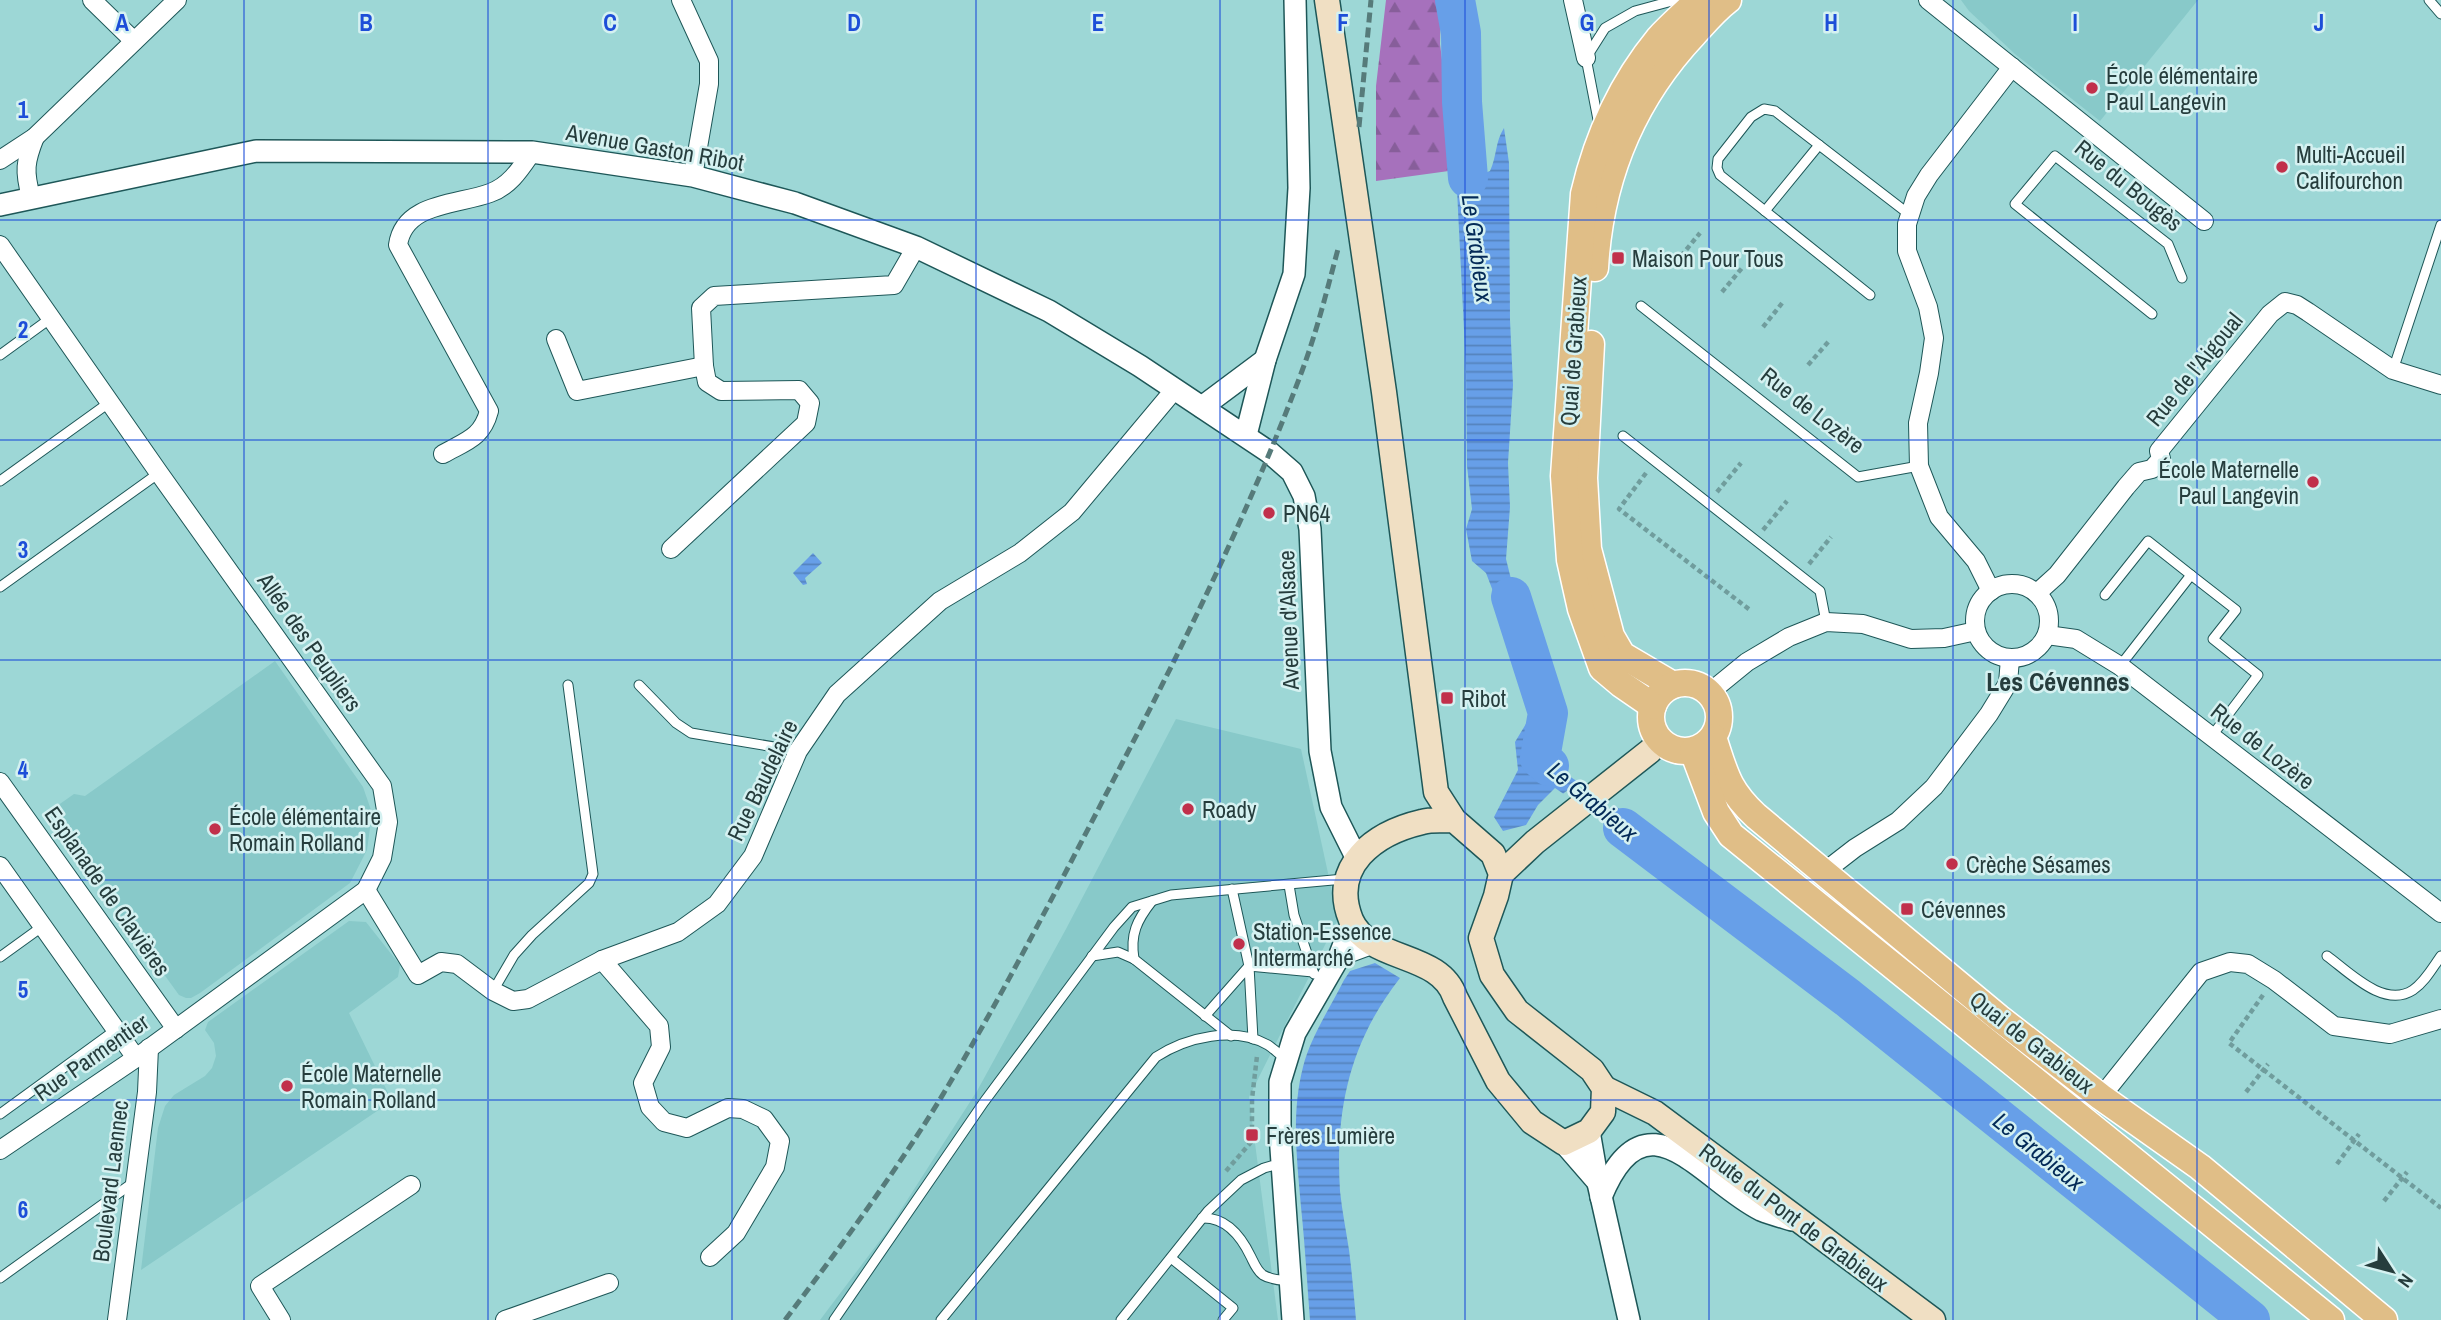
<svg xmlns="http://www.w3.org/2000/svg" width="2441" height="1320" font-family="'Archivo Narrow',sans-serif">
<style>
.built{fill:#88c9c9}
.forest{fill:url(#forest-firs)}
.water{fill:url(#water-rules)}
.pier{fill:#9dd7d6}
.lines{fill:none;stroke-linecap:round;stroke-linejoin:round}
.river{stroke:#679fe8;stroke-width:40}
.service-casing{stroke:#1e5758;stroke-width:11}
.minor-casing{stroke:#1e5758;stroke-width:20}
.tertiary-casing{stroke:#1e5758;stroke-width:24}
.secondary-casing{stroke:#1e5758;stroke-width:27}
.primary-casing{stroke:#fff;stroke-width:29}
.path{stroke:#709d9d;stroke-width:4.5;stroke-dasharray:5 3.5;stroke-linecap:butt}
.service{stroke:#fff;stroke-width:9}
.minor{stroke:#fff;stroke-width:18}
.tertiary{stroke:#fff;stroke-width:21}
.secondary{stroke:#f0dfc3;stroke-width:24}
.primary{stroke:#e0be87;stroke-width:26}
.rail{stroke:#567b7a;stroke-width:5;stroke-dasharray:10 5;stroke-linecap:butt}
.grid{fill:none;stroke:#1d4ed8;stroke-width:2;stroke-opacity:0.55}
.poi-dot{fill:#c1304b;stroke:#d5f1f1;stroke-width:2.5}
.labels{text-anchor:middle;dominant-baseline:central;stroke-width:5;stroke-linejoin:round;paint-order:stroke}
.poi-label{font-size:23px;fill:#263d3d;stroke:#d5f1f1;text-anchor:start}
.street-label{font-size:23px;fill:#263d3d;stroke:#d5f1f1}
.water-label{font-size:24px;font-style:italic;fill:#032a57;stroke:#d5f1f1}
.quarter-label{font-size:26px;font-weight:bold;fill:#263d3d;stroke:#d5f1f1}
.grid-label{font-size:23px;text-anchor:middle;font-weight:bold;fill:#1d4ed8;stroke:#d5f1f1;stroke-width:5;stroke-linejoin:round;paint-order:stroke}
</style>
<defs>
<pattern id="forest-firs" width="22" height="20" patternUnits="userSpaceOnUse" patternTransform="scale(1.75)"><rect width="22" height="20" fill="#a671bc"/><path d="M5 1l3.5 6h-7zM16 11l3.5 6h-7z" fill="#875e9a"/></pattern>
<pattern id="water-rules" width="6" height="5" patternUnits="userSpaceOnUse" patternTransform="scale(1.75)"><rect width="6" height="5" fill="#679fe8"/><path d="M0 2.5h6" fill="none" stroke="#5583bd"/></pattern>
</defs>
<rect width="100%" height="100%" fill="#9dd7d6"/>
<g class="built">
<polygon points="1961,0 2198,0 2100,121 2015,54 1969,11"/>
<polygon points="275,661 363,787 372,813 367,850 350,883 200,993 191,998 186,998 179,995 47,813 74,794 85,796"/>
<polygon points="1176,719 1301,749 1338,919 1249,1097 1278,1320 820,1320 888,1230 977,1091 1066,929"/>
<polygon points="349,921 366,922 400,965 398,977 349,1013 392,1101 141,1270 158,1128 165,1106 174,1095 205,1076 212,1068 216,1056 214,1043 205,1030 208,1022"/>
</g>
<polygon class="forest" points="1386,0 1441,0 1440,44 1456,170 1376,181 1376,86"/>
<g class="water">
<path d="M1463,124L1475,164L1485,173L1490,171C1497,156 1495,142 1504,128L1509,163L1510,320L1513,385L1508,463L1510,507L1506,559L1528,647L1496,599L1486,573L1472,561L1466,529L1472,509L1467,466L1466,370L1456,170Z"/>
<polygon points="813,553 822,563 805,578 807,584 803,585 793,573"/>
<path d="M1548,715L1554,733L1549,745V760C1572,783 1606,793 1628,817C1642,832 1652,849 1668,862L1663,870C1648,869 1644,856 1634,847C1611,824 1582,807 1555,788L1538,805L1526,825L1503,831L1494,817L1518,770L1515,742L1527,722L1539,723Z"/>
<path d="M1375,963L1400,978C1349,1043 1335,1111 1340,1191C1342,1211 1346,1230 1349,1250C1352,1273 1354,1297 1356,1320H1310C1307,1282 1305,1245 1301,1207C1297,1160 1291,1114 1303,1067C1311,1036 1330,1008 1344,980L1350,971Z"/>
</g>
<polygon class="pier" points="1581,780 1587,783 1618,804 1598,821 1560,796"/>
<g class="lines">
<g class="river">
<polyline points="1455,0 1461,33 1462,102 1468,178"/>
<polyline points="1511,597 1548,713 1540,758 1549,766"/>
<polyline points="1623,828 1848,998 2250,1320"/>
</g>
<g class="service-casing">
<g id="service">
<polyline points="2429,0 2441,14"/>
<polyline points="1599,125 1586,58 1605,28 1635,11 1676,0"/>
<polyline points="1765,211 1819,145"/>
<polyline points="1870,295 1720,175 1717,168 1718,159 1751,117 1764,109 1775,111 1910,215"/>
<polyline points="1641,306 1858,477 1919,466"/>
<polyline points="2152,314 2015,204 2055,156 2168,244 2182,278"/>
<polyline points="0,355 51,318"/>
<polyline points="2393,370 2441,225"/>
<polyline points="1623,436 1820,591 1826,622"/>
<polyline points="0,481 110,402"/>
<polyline points="0,587 159,473"/>
<polyline points="2105,595 2148,541 2191,575"/>
<polyline points="2120,666 2191,575 2236,610 2213,639 2258,675 2211,737"/>
<polyline points="639,685 676,723 691,733 798,751"/>
<polyline points="1289,885 1294,915 1314,974"/>
<polyline points="1232,889 1249,966 1253,1039"/>
<polyline points="1092,956 1118,952 1134,959 1231,1036"/>
<path d="M2327,956C2349,972 2384,1009 2413,990C2425,982 2433,967 2441,956"/>
<polyline points="0,957 43,926"/>
<path d="M1134,959C1130,934 1137,920 1152,901"/>
<polyline points="493,991 514,955 532,935 589,883 593,874 568,685"/>
<polyline points="1205,1016 1249,966 1313,972"/>
<polyline points="0,1114 117,1029"/>
<path d="M1202,1218C1226,1217 1241,1236 1251,1257C1254,1263 1257,1271 1263,1275C1271,1280 1281,1280 1290,1281"/>
<polyline points="1171,1258 1233,1308 1223,1320"/>
<polyline points="0,1278 134,1182"/>
<polyline points="834,1320 984,1102 1114,927 1132,907 1171,895 1344,879"/>
<path d="M941,1320L1156,1057C1187,1037 1234,1026 1268,1045C1274,1049 1280,1055 1286,1059"/>
<polyline points="1121,1320 1208,1211 1241,1180 1264,1168 1282,1163"/>
</g>
</g>
<g class="minor-casing">
<g id="minor">
<polyline points="92,0 134,41"/>
<polyline points="681,0 709,61 709,84 693,176"/>
<polyline points="1573,0 1586,58"/>
<polyline points="1928,0 2204,221"/>
<polyline points="0,160 35,137 177,0"/>
<path d="M31,197C24,171 25,162 35,137"/>
<polyline points="0,245 159,473 382,786 388,822 382,858 366,890 136,1058 0,1150"/>
<polyline points="556,339 577,391 704,366"/>
<path d="M443,454C466,441 482,438 489,411L398,245C404,202 458,205 490,193C510,186 521,168 532,152"/>
<polyline points="671,549 806,423 810,403 799,390 721,391 707,382 704,366 701,308 714,296 894,285 916,247"/>
<circle cx="2012" cy="621" r="37"/>
<polyline points="1991,591 1976,561 1939,517 1919,466 1918,423 1929,373 1934,338 1928,307 1907,251 1907,224 1916,196 1929,175 2012,67"/>
<polyline points="2037,593 2057,575 2126,487 2139,472 2152,469 2161,459 2159,451 2270,314 2285,302 2297,305 2308,312 2393,370 2441,385"/>
<polyline points="2047,635 2076,639 2120,666 2441,913"/>
<polyline points="1709,693 1747,662 1789,637 1826,622 1863,624 1911,639 1944,638 1976,631"/>
<polyline points="0,782 176,1029"/>
<polyline points="0,866 136,1058"/>
<polyline points="1824,872 1855,848 1898,821 1934,787 1989,714 2008,683 2010,659"/>
<polyline points="366,890 418,975 441,962 457,964 493,991 513,1001 528,999 602,960 678,932 717,904 753,856 798,751 837,694 940,601 1020,553 1072,512 1175,389"/>
<polyline points="1339,957 1366,947 1370,942"/>
<polyline points="602,960 659,1026 661,1047 643,1083 650,1107 664,1122 687,1128 728,1108 743,1109 764,1119 780,1141 775,1167 736,1233 710,1257"/>
<polyline points="2101,1097 2201,972 2230,962 2248,964 2274,980 2334,1026 2390,1034 2441,1019"/>
<polyline points="117,1320 147,1092 149,1048"/>
<polyline points="281,1320 260,1286 411,1185"/>
<polyline points="505,1320 609,1283"/>
</g>
</g>
<g class="tertiary-casing">
<g id="tertiary">
<polyline points="0,205 256,151 532,152 693,176 795,203 916,247 1049,311 1140,366 1269,452 1292,472 1304,496 1310,529 1320,751 1331,807 1357,859"/>
<polyline points="1202,407 1265,360"/>
<polyline points="1246,435 1265,360 1294,274 1299,188 1295,0"/>
<polyline points="1589,1131 1598,1183 1629,1320"/>
<polyline points="1564,1143 1597,1181"/>
<path d="M1601,1197C1646,1087 1701,1180 1761,1210C1771,1214 1782,1217 1792,1220"/>
<polyline points="1293,1320 1280,1134 1280,1082 1295,1033 1339,957 1352,923"/>
</g>
</g>
<g class="secondary-casing">
<g id="secondary">
<path d="M1327,0L1384,392L1436,792L1454,820L1493,854L1501,874L1496,896L1481,938L1492,975L1517,1011L1592,1070L1604,1088L1603,1112L1589,1131L1564,1143L1532,1122L1498,1081L1455,997C1440,951 1370,963 1351,920C1329,866 1375,833 1422,822C1432,819 1444,821 1454,820"/>
<polyline points="1501,874 1535,842 1650,751 1660,740"/>
<polyline points="1604,1088 1655,1113 1933,1320"/>
</g>
</g>
<g class="primary-casing">
<g id="primary">
<path d="M1595,268C1600,178 1632,100 1694,34C1705,22 1715,10 1728,0"/>
<polyline points="1591,344 1584,478 1588,549 1611,636 1622,655 1673,685"/>
<circle cx="1685" cy="717" r="34"/>
<path d="M1653,706L1621,684L1602,668L1581,609L1570,560L1564,476L1584,194C1597,138 1622,83 1659,38C1671,25 1685,13 1698,0"/>
<path d="M1713,737C1725,773 1727,789 1756,816L1999,1018L2101,1097L2200,1167L2384,1320"/>
<polyline points="1693,751 1716,812 1731,835 2331,1320"/>
</g>
</g>
<g class="path">
<polyline points="1681,256 1700,233"/>
<polyline points="1722,292 1742,268"/>
<polyline points="1763,327 1783,302"/>
<polyline points="1808,365 1830,340"/>
<polyline points="1646,473 1619,509 1750,610"/>
<polyline points="1717,492 1741,463"/>
<polyline points="1763,530 1787,501"/>
<polyline points="1809,564 1831,537"/>
<polyline points="2263,995 2229,1043 2441,1208"/>
<polyline points="2246,1092 2268,1064"/>
<polyline points="2337,1164 2359,1134"/>
<polyline points="1226,1171 1252,1141 1252,1099 1257,1056"/>
<polyline points="2384,1201 2407,1172"/>
</g>
<use href="#service" class="service"/>
<use href="#minor" class="minor"/>
<use href="#tertiary" class="tertiary"/>
<use href="#secondary" class="secondary"/>
<use href="#primary" class="primary"/>
<g class="rail">
<polyline points="1359,127 1371,0"/>
<path d="M785,1320C839,1249 892,1177 939,1101C1003,995 1059,885 1116,775C1184,644 1250,510 1302,371C1317,331 1327,290 1338,249"/>
</g>
</g>
<path class="grid" d="M244,0V1320M488,0V1320M732,0V1320M976,0V1320M1220,0V1320M1465,0V1320M1709,0V1320M1953,0V1320M2197,0V1320M0,220H2441M0,440H2441M0,660H2441M0,880H2441M0,1100H2441"/>
<g class="poi-dot">
<circle cx="2092" cy="88" r="7"/>
<circle cx="2282" cy="167" r="7"/>
<rect x="1611" y="251" width="14" height="14" rx="3.5"/>
<circle cx="2313" cy="482" r="7"/>
<circle cx="1269" cy="513" r="7"/>
<rect x="1440" y="691" width="14" height="14" rx="3.5"/>
<circle cx="1188" cy="809" r="7"/>
<circle cx="215" cy="829" r="7"/>
<circle cx="1952" cy="864" r="7"/>
<rect x="1900" y="902" width="14" height="14" rx="3.5"/>
<circle cx="1239" cy="944" r="7"/>
<circle cx="287" cy="1086" r="7"/>
<rect x="1245" y="1128" width="14" height="14" rx="3.5"/>
</g>
<g class="labels">
<g class="poi-label">
<text x="2106" y="75">École élémentaire<tspan x="2106" dy="26">Paul Langevin</tspan></text>
<text x="2296" y="154">Multi-Accueil<tspan x="2296" dy="26">Califourchon</tspan></text>
<text x="1632" y="258">Maison Pour Tous</text>
<text x="2299" y="469" text-anchor="end">École Maternelle<tspan x="2299" dy="26">Paul Langevin</tspan></text>
<text x="1283" y="513">PN64</text>
<text x="1461" y="698">Ribot</text>
<text x="1202" y="809">Roady</text>
<text x="229" y="816">École élémentaire<tspan x="229" dy="26">Romain Rolland</tspan></text>
<text x="1966" y="864">Crèche Sésames</text>
<text x="1921" y="909">Cévennes</text>
<text x="1253" y="931">Station-Essence<tspan x="1253" dy="26">Intermarché</tspan></text>
<text x="301" y="1073">École Maternelle<tspan x="301" dy="26">Romain Rolland</tspan></text>
<text x="1266" y="1135">Frères Lumière</text>
</g>
<g class="street-label">
<text transform="translate(655 147) rotate(10)">Avenue Gaston Ribot</text>
<text transform="translate(2129 185) rotate(39)">Rue du Bougès</text>
<text transform="translate(1573 351) rotate(-86)">Quai de Grabieux</text>
<text transform="translate(2194 369) rotate(-51)">Rue de l'Aigoual</text>
<text transform="translate(1813 410) rotate(38)">Rue de Lozère</text>
<text transform="translate(1288 620) rotate(-92)">Avenue d'Alsace</text>
<text transform="translate(310 642) rotate(55)">Allée des Peupliers</text>
<text transform="translate(2263 746) rotate(38)">Rue de Lozère</text>
<text transform="translate(762 780) rotate(-64)">Rue Baudelaire</text>
<text transform="translate(108 891) rotate(55)">Esplanade de Clavières</text>
<text transform="translate(2032 1042) rotate(38)">Quai de Grabieux</text>
<text transform="translate(91 1057) rotate(-35)">Rue Parmentier</text>
<text transform="translate(110 1181) rotate(-83)">Boulevard Laennec</text>
<text transform="translate(1794 1217) rotate(37)">Route du Pont de Grabieux</text>
</g>
<g class="water-label">
<text transform="translate(1478 248) rotate(82)">Le Grabieux</text>
<text transform="translate(1593 801) rotate(40)">Le Grabieux</text>
<text transform="translate(2039 1151) rotate(39)">Le Grabieux</text>
</g>
<g class="quarter-label">
<text x="2058" y="681">Les Cévennes</text>
</g>
</g>
<g class="grid-label">
<text x="122" y="31">A</text>
<text x="366" y="31">B</text>
<text x="610" y="31">C</text>
<text x="854" y="31">D</text>
<text x="1098" y="31">E</text>
<text x="1343" y="31">F</text>
<text x="1587" y="31">G</text>
<text x="1831" y="31">H</text>
<text x="2075" y="31">I</text>
<text x="2319" y="31">J</text>
<text x="23" y="118">1</text>
<text x="23" y="338">2</text>
<text x="23" y="558">3</text>
<text x="23" y="778">4</text>
<text x="23" y="998">5</text>
<text x="23" y="1218">6</text>
</g>
<g transform="translate(2392 1271) rotate(126)" stroke="#d5f1f1" stroke-width="5" paint-order="stroke">
<path d="M0-5L12 26L0 18L-12 26Z" fill="#263d3d"/>
<text y="-10" font-size="19" font-weight="bold" text-anchor="middle" fill="#263d3d">N</text>
</g>
</svg>
